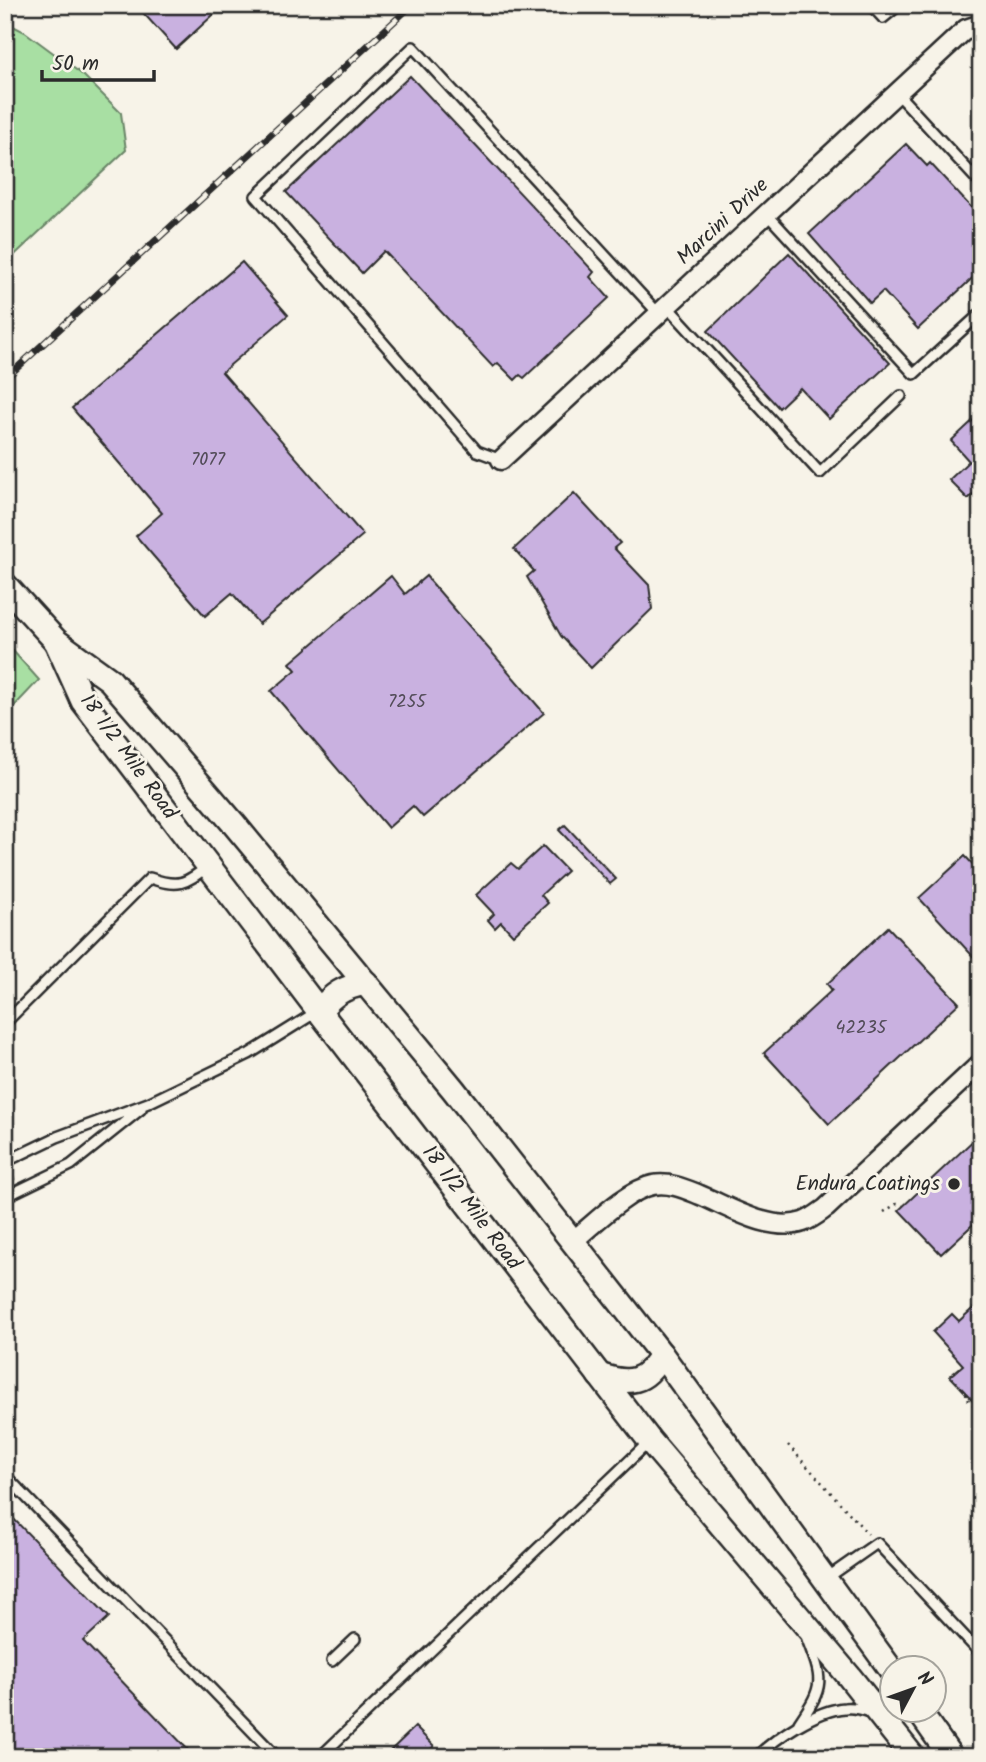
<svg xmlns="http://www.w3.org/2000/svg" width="986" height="1762" font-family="Kalam,sans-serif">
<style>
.green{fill:#a8dfa3;stroke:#6a8567;stroke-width:2}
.building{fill:#c9b1e0;stroke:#2b2b2b;stroke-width:2}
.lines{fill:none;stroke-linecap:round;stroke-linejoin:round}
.service-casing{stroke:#2b2b2b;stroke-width:14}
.minor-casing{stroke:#2b2b2b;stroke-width:23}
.tertiary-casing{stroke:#2b2b2b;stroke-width:28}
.path{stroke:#2b2b2b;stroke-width:2.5;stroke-dasharray:2 5;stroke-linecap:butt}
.service{stroke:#f7f3e8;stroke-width:9}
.minor{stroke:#f7f3e8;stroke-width:18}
.tertiary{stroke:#f7f3e8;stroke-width:23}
.rail-casing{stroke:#2b2b2b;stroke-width:7}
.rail{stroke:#f7f3e8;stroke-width:4.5;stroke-dasharray:13;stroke-linecap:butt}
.poi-dot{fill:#2b2b2b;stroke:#f7f3e8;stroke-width:2.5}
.labels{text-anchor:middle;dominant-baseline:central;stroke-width:6;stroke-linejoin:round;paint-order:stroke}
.number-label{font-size:18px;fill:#524c58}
.street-label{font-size:21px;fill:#2b2b2b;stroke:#f7f3e8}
.poi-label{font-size:21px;fill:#2b2b2b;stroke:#f7f3e8;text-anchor:end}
</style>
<rect width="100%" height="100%" fill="#f7f3e8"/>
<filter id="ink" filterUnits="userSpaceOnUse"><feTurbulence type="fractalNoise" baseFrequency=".0143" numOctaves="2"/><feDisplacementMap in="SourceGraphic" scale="14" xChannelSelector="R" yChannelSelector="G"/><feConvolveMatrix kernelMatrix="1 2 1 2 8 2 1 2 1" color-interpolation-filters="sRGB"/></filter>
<g filter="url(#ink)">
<g class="green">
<polygon points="5,22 25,32 83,75 121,113 126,150 5,264"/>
<polygon points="5,642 39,680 5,716"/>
</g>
<g class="building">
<polygon points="136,5 224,5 176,49"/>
<polygon points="410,76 594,272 590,277 609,298 524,378 520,375 515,380 498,363 493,367 384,251 362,273 286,192"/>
<polygon points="906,144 927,166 930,163 981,218 981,270 918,329 883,291 870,303 809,234"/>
<polygon points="789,253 890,363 829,419 800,388 779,408 708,331"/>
<polygon points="242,262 288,315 222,372 363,535 259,624 232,593 205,616 136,536 162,513 72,408"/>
<polygon points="981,413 981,487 968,499 949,480 969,461 951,441"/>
<polygon points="574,493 620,543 614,548 649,585 652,609 591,668 561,636 527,577 534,571 514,549"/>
<polygon points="391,576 405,594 426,576 544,713 423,817 413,806 388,828 271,691 296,670 290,663"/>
<polygon points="565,825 616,879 610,884 559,830"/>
<polygon points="543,846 567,871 541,895 548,903 513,935 501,922 495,928 488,920 494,914 476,895 511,863 518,869"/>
<polygon points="965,856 981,873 981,965 919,898"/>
<polygon points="888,927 959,1003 829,1124 764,1053 832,990 827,984"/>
<polygon points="981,1133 981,1217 941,1254 899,1210"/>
<polygon points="10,1170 14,1179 5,1183 5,1173"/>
<polygon points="981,1301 981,1409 950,1376 963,1365 933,1332 952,1314 959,1321"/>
<polygon points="5,1510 109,1617 83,1641 195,1757 5,1757"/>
<polygon points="415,1727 434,1746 423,1757 387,1757 386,1755"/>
</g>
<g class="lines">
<g class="service-casing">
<g id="service">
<polyline points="871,5 883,18 899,5"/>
<polyline points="897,93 981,184"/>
<polyline points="766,213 914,374 981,313"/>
<polyline points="666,305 820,473 901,396"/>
<polyline points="501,460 477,451 256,196 413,47 658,313"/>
<path d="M5,1023L150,878C178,888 185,884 207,867"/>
<polyline points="5,1162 57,1137 148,1103 249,1054 318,1011"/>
<polyline points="5,1197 71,1165 141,1109"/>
<polyline points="5,1475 277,1757"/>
<polyline points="827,1578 877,1543 981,1654"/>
<polyline points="332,1661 355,1639"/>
<path d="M799,1723C825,1685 823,1680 807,1639"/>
<polyline points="320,1757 650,1441"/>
<path d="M756,1757C777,1737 816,1710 845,1708C854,1707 864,1710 872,1713"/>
</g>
</g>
<g class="minor-casing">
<g id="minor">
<polyline points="501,460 966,29 981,24"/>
<path d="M573,1241C594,1224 627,1190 653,1185C670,1182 685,1189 700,1195C729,1207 771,1233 803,1222C812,1219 819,1213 826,1208L981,1063"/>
</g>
</g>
<g class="tertiary-casing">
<g id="tertiary">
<polyline points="5,585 56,641 110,680 234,824 453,1089 661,1354 892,1671"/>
<polyline points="56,641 83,701 319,1011 650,1441 848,1675 913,1757"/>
<path d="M319,1011C333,994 344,987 366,983"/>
<path d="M599,1375C628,1385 646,1384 661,1354"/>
<polyline points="918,1710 951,1757"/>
</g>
</g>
<g class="path">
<polyline points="884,1212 896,1204 903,1206"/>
<polyline points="967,1394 965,1396 981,1413"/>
<polyline points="788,1445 868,1534"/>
</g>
<use href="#service" class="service"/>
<use href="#minor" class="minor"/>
<use href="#tertiary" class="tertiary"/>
<g class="rail-casing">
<polyline id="rail" points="5,379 412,5"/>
</g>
<use href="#rail" class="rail"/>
</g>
</g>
<circle class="poi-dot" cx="954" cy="1184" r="7"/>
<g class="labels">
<g class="number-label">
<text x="208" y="460">7077</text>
<text x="407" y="702">7255</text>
<text x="861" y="1028">42235</text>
</g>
<g class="street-label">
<text transform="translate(723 222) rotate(-43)">Marcini Drive</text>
<text transform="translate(128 757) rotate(54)">18 1/2 Mile Road</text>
<text transform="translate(471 1208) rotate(53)">18 1/2 Mile Road</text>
</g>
<g class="poi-label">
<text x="940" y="1184">Endura Coatings</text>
</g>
</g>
<rect width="986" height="1762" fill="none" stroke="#f7f3e8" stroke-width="28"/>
<rect x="14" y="14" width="958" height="1734" fill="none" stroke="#2b2b2b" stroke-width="2.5" filter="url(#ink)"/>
<g transform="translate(913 1689) rotate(49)"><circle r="33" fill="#f7f3e8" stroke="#a5a39c" stroke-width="2"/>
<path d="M0-5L12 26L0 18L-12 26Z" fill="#2b2b2b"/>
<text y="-10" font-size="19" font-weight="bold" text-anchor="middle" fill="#2b2b2b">N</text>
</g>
<path d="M42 70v10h112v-10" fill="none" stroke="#2b2b2b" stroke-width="3.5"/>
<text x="52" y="70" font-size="21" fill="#2b2b2b" stroke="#f7f3e8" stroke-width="5" paint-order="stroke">50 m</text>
</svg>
